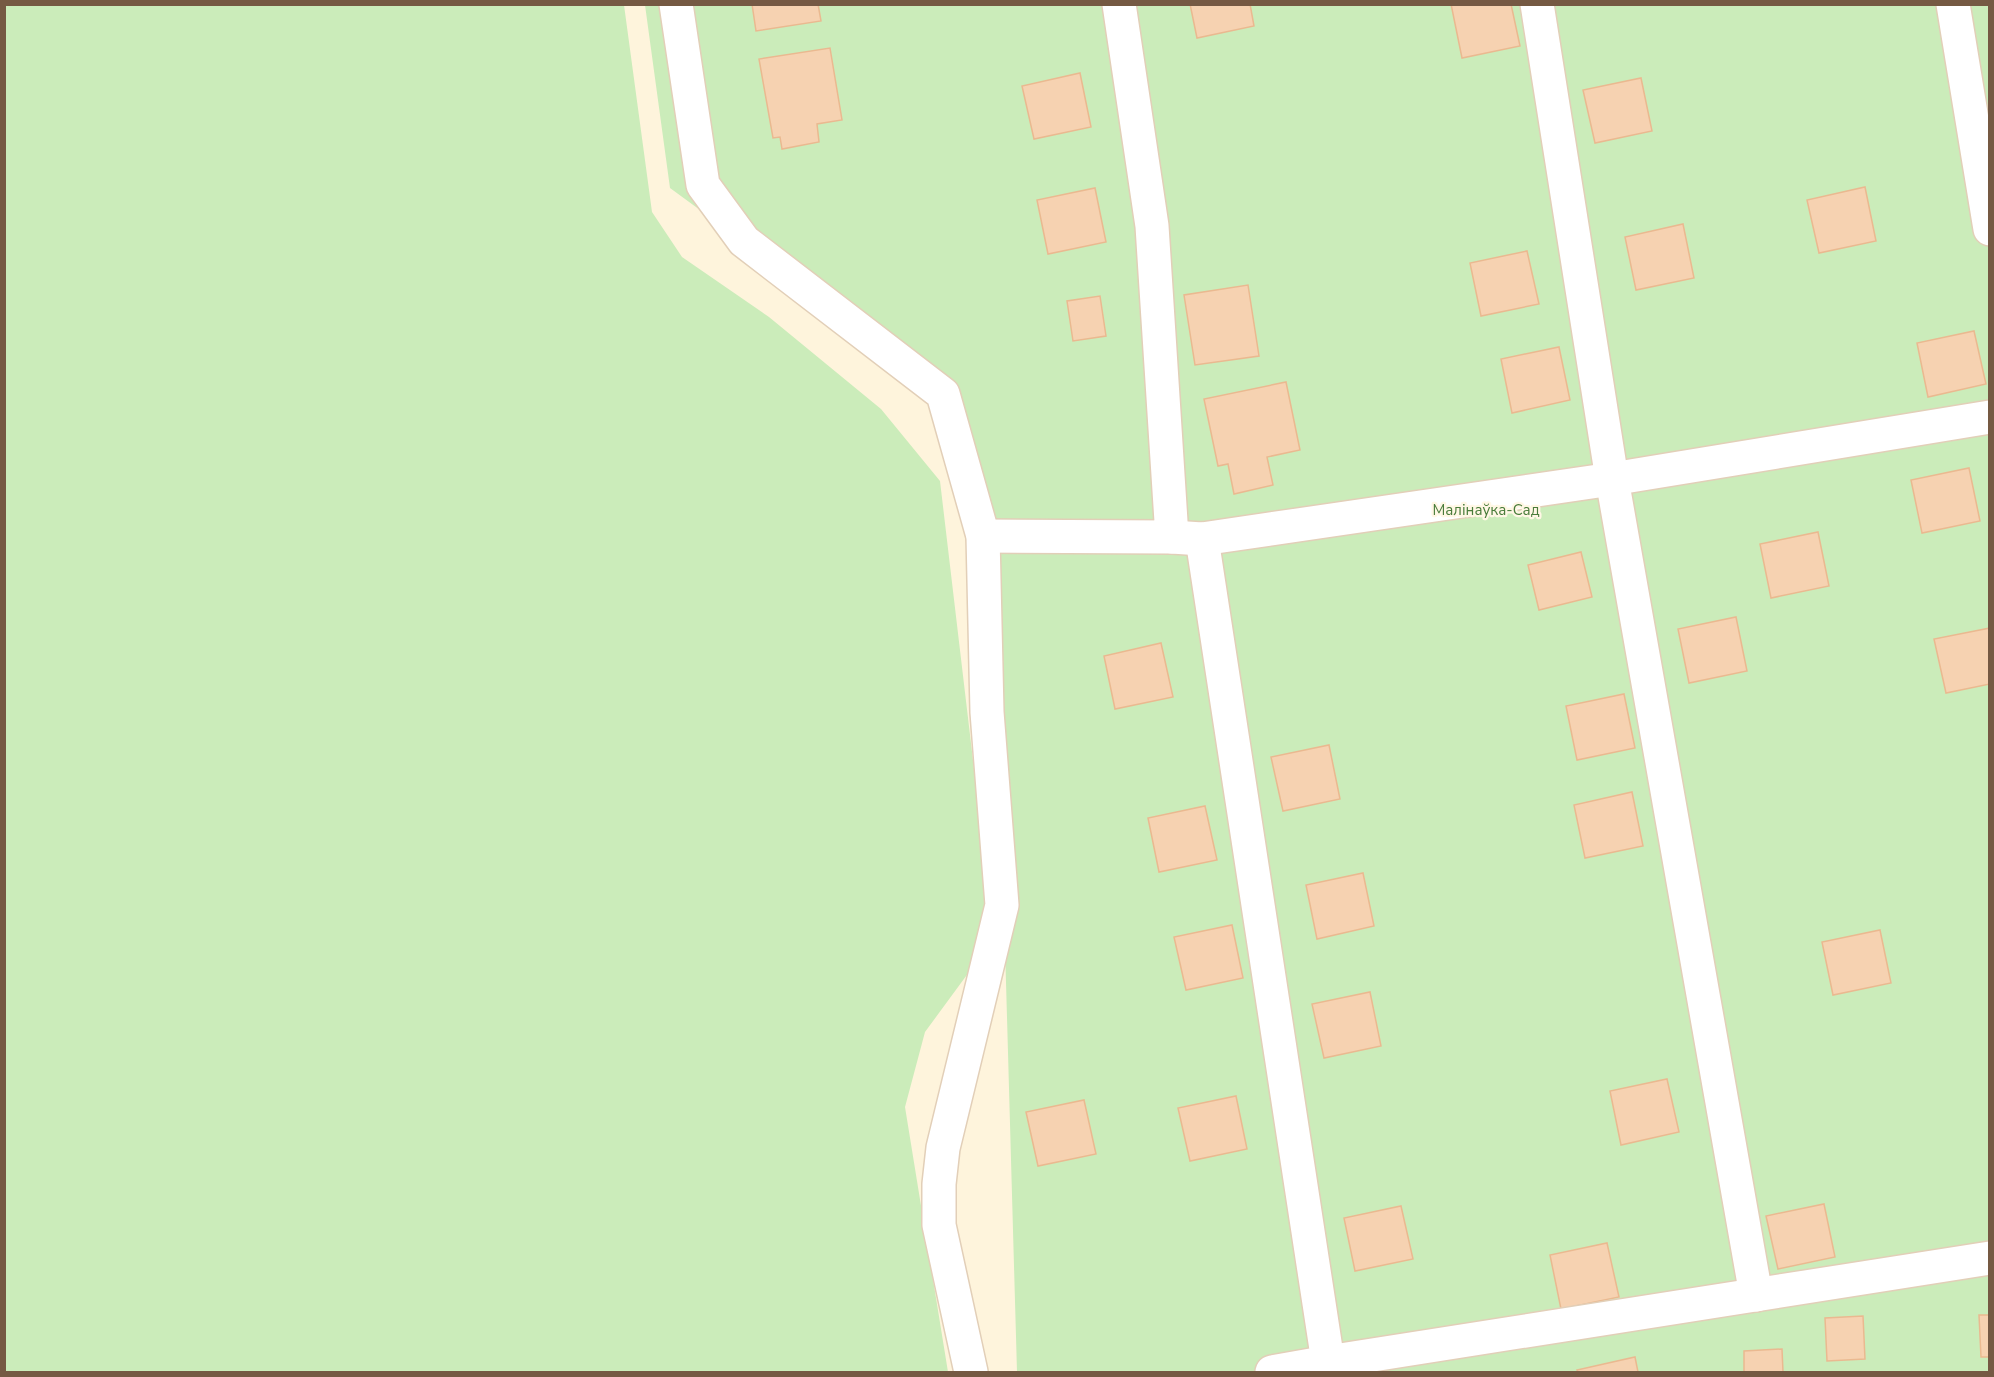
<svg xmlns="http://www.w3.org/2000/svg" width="1994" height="1377" font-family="'Nunito Sans',sans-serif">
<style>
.green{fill:#cbecba}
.building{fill:#f6d2b1;stroke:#eab990;stroke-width:1.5}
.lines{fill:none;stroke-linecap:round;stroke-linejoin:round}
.minor-casing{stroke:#e2cfb8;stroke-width:36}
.minor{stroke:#fff;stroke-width:33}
.labels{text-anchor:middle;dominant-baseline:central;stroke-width:4.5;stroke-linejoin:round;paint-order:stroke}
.park-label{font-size:15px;fill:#497c3a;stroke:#fff7e5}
</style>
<rect width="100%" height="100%" fill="#fef4dc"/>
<g class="green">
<polygon points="5,5 624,5 652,212 682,257 769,317 881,409 940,481 994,938 925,1032 905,1107 948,1372 5,1372"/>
<polygon points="645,5 1989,5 1989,1372 1017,1372 996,627 939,385 670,188"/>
</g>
<g class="building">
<polygon points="752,4 818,4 821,21 756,31"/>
<polygon points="1190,4 1250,4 1254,26 1197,38"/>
<polygon points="1451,4 1511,4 1520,46 1462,58"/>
<polygon points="830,48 842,120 817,124 819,142 782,149 780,137 773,138 759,59"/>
<polygon points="1080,73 1091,127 1034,139 1022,86"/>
<polygon points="1641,78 1652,131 1595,143 1583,90"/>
<polygon points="1865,187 1876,241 1819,253 1807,200"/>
<polygon points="1095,188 1106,242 1048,254 1037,200"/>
<polygon points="1683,224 1694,278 1636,290 1625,237"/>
<polygon points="1527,251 1539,304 1481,316 1470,263"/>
<polygon points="1248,285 1259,356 1195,365 1184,295"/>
<polygon points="1100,296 1106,336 1073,341 1067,301"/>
<polygon points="1974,331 1986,384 1928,397 1917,343"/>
<polygon points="1559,347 1570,400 1512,413 1501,359"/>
<polygon points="1286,382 1300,450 1267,457 1273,485 1234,494 1228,464 1218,466 1204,399"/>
<polygon points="1969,468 1980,521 1922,533 1911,480"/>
<polygon points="1818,532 1829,586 1771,598 1760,544"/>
<polygon points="1581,552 1592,597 1539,610 1528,565"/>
<polygon points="1736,617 1747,671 1689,683 1678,629"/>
<polygon points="1990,628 1990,684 1946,693 1934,639"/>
<polygon points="1161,643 1173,697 1115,709 1104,656"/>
<polygon points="1624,694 1635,748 1577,760 1566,706"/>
<polygon points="1329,745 1340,799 1283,811 1271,757"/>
<polygon points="1632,792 1643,846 1585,858 1574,805"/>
<polygon points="1205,806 1217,860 1159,872 1148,818"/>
<polygon points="1363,873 1374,926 1317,939 1306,885"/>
<polygon points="1232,925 1243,978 1186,990 1174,937"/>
<polygon points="1880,930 1891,983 1833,995 1822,942"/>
<polygon points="1370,992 1381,1046 1324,1058 1312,1004"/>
<polygon points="1667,1079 1679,1132 1621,1145 1610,1091"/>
<polygon points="1236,1096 1247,1149 1190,1161 1178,1108"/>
<polygon points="1084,1100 1096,1154 1038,1166 1026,1112"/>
<polygon points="1824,1204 1835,1257 1778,1269 1766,1216"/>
<polygon points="1401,1206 1413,1259 1355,1271 1344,1218"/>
<polygon points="1607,1243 1619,1297 1561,1309 1550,1255"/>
<polygon points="1979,1315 1990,1315 1990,1357 1981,1357"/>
<polygon points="1863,1316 1865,1359 1827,1361 1825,1318"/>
<polygon points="1782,1349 1783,1372 1744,1372 1744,1351"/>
<polygon points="1635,1357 1638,1372 1578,1372 1577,1370"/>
</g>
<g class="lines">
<g class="minor-casing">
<g id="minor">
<polyline points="676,4 703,185 744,241 943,394 983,536 987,712 1002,905 943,1148 939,1184 939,1225 971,1372"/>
<polyline points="1537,4 1612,479 1756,1295"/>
<polyline points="1953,4 1990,229"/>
<polyline points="983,536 1172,537 1152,226 1119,4"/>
<polyline points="1172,537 1202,539 1612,479 1990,417"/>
<polyline points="1202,539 1328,1362"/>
<polyline points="1272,1372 1328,1362 1990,1258"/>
</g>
</g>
<use href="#minor" class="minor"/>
</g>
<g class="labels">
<g class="park-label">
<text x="1486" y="510">Малінаўка-Сад</text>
</g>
</g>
<rect width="1994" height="1377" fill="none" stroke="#755943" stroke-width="12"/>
</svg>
